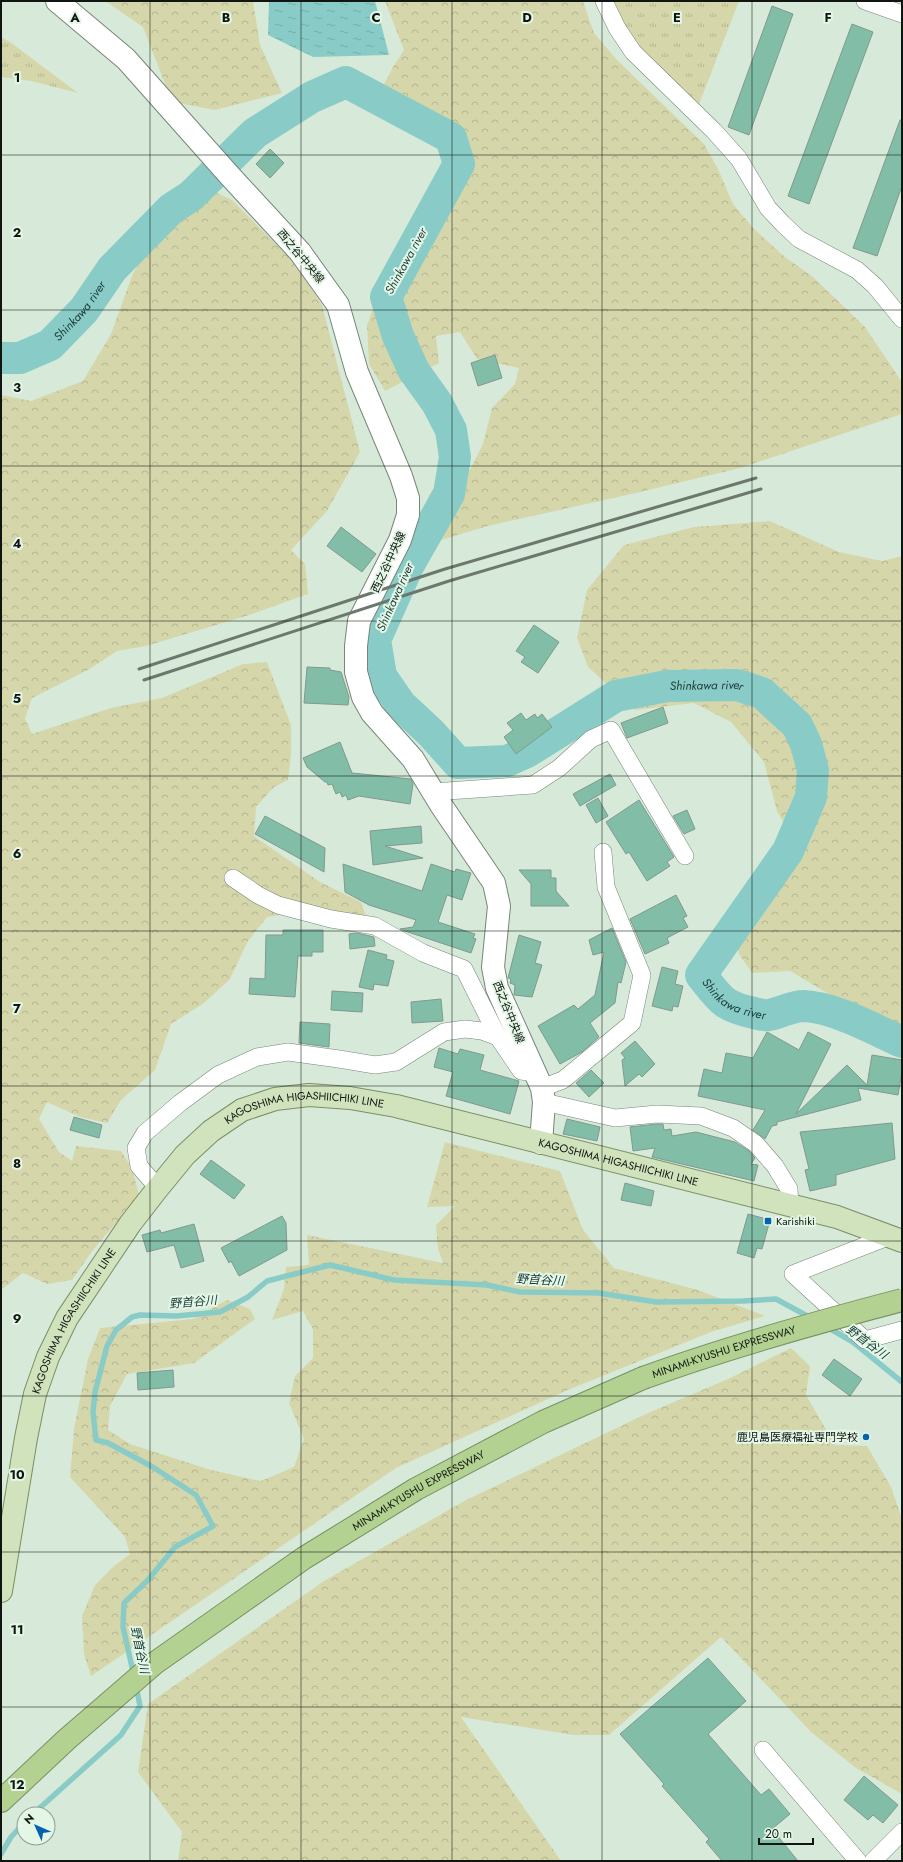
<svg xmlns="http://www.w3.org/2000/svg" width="903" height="1862" font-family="Jost,'Noto Sans JP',sans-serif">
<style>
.forest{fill:url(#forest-crowns)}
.park{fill:url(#park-tufts)}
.water{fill:url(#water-ripples)}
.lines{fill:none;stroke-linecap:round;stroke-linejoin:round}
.stream{stroke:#89ccc7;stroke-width:5.5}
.river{stroke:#89ccc7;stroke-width:32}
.building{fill:#82bda8;stroke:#81998f}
.minor-casing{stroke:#768778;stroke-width:18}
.tertiary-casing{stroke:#768778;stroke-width:24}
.primary-casing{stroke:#7a8f64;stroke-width:24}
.motorway-casing{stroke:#7a8f64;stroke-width:24}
.minor{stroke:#fff;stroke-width:17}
.tertiary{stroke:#fff;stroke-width:22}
.primary{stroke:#d1e3bd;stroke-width:22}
.motorway{stroke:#b3d191;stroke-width:22}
.rail{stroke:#6c786d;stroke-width:3}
.motorway-bridge-casing{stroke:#7a8f64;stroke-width:24;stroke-linecap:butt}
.motorway-bridge{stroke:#b3d191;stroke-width:22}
.grid{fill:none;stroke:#0f1510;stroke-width:1;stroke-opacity:0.55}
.poi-dot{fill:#0363b0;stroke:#e4f7e6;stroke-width:1.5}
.labels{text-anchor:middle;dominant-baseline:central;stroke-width:4;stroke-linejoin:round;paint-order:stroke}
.street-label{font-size:11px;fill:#0f1510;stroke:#e4f7e6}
.poi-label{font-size:11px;fill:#0f1510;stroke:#e4f7e6;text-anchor:start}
.water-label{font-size:12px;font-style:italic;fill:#193a38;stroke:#e4f7e6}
.grid-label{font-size:13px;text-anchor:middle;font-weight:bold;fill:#0f1510;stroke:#e4f7e6;stroke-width:4;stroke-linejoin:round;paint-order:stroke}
</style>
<defs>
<pattern id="forest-crowns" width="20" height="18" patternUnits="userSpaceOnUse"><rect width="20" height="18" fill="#d6d6ab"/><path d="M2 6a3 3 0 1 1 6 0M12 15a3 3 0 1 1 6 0" fill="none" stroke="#b6b792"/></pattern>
<pattern id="park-tufts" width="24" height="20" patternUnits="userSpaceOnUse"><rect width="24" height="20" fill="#d6d6ab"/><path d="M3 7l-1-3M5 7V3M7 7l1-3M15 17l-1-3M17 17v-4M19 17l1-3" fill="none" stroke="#b6b792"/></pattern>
<pattern id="water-ripples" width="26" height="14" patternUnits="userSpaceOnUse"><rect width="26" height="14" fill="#89ccc7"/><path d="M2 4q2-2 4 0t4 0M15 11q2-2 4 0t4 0" fill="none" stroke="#75aeaa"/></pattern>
</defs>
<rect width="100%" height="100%" fill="#d7ead9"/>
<g class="forest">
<polygon points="105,1 253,1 260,45 282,93 215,110 172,102 143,27"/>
<polygon points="385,1 583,1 594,33 617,60 704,144 718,169 733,204 754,229 785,257 812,276 865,327 902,382 902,414 740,468 636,493 488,526 441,540 427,500 439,477 470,470 483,444 492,408 515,384 519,368 477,359 460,332 436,336 439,363 385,391 369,364 367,325 391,261 429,194 445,158 418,123 396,125 372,107 393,67 404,50"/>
<polygon points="213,191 232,200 294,262 322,305 360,452 327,511 291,550 305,564 308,594 246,616 146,646 117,651 88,670 32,698 25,719 32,734 111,708 162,698 243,664 267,662 291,725 291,755 288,780 274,787 256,807 254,836 320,882 361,902 367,920 308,910 267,917 248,941 230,979 204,1003 171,1024 155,1070 121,1100 107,1123 80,1117 47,1102 39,1119 59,1152 72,1161 76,1146 121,1151 132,1168 139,1195 93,1250 72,1280 47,1284 23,1273 1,1290 1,395 31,401 83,381 111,334 133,273 159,233 191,204"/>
<polygon points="770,521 839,552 882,561 902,556 902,1033 897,1025 839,1000 790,971 752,973 739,954 733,928 803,857 777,811 764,762 731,722 694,703 635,710 588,667 577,638 587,590 624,545 694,527"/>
<polygon points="445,1142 560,1171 583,1230 614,1268 698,1290 765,1316 711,1332 568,1390 396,1468 91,1676 84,1654 82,1616 95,1585 114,1566 130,1554 125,1537 70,1477 74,1429 88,1359 100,1328 193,1319 227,1300 250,1309 255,1319 194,1363 127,1374 110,1406 108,1430 130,1444 211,1470 261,1481 294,1467 304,1439 289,1403 295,1376 313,1358 313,1329 303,1311 272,1320 284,1289 286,1267 309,1265 307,1235 443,1263 438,1249 436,1225 455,1206 427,1207"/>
<polygon points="791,1348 810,1366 806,1395 835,1445 867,1446 891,1487 902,1519 902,1794 856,1768 811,1732 721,1637 609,1735 573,1735 461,1717 561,1861 178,1861 182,1832 138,1772 148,1704 324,1581 466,1500 648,1413 728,1379"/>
</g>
<g class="park">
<polygon points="613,1 739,1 698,107 647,57 628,33"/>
<polygon points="1,37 10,42 78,93 31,81 1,77"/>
</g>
<polygon class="water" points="269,1 375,1 389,55 313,57 268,35"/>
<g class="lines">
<g class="stream">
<polyline points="827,1327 853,1342 902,1382"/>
<polyline points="134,1676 123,1627 124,1603 148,1580 175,1547 213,1526 196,1495 151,1466 108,1443 96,1440 93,1412 95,1392 107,1346 116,1330 132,1317 140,1315 176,1316 220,1312 248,1297 267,1281 330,1265 394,1280 487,1285 520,1292 599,1293 656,1302 743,1301 776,1299 811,1318"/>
<polyline points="33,1814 121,1735 140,1706 136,1686"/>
<polyline points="1,1854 11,1837 24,1823"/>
</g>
<path class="river" id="s1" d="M1,358H20L50,345L84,310L112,269L171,209L191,196L255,133L312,97L346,82L451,138L459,164L386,297L398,336L414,371L437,403L451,430L455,457L449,494L408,566L375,640L381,676L401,705L431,733L458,763L507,761L527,752L616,696L667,686L737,685L762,693L797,725L806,744L813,770L811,797L788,851L701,975C720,999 722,1006 754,1013C758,1014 764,1016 769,1015C781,1013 791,1006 804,1006C834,1007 875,1030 902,1042"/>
</g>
<g class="building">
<polygon points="772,6 793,14 749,135 728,127"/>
<polygon points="852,24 873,32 809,204 788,196"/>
<polygon points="900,120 902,120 902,186 877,256 853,248"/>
<polygon points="270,149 284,163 270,178 256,164"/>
<polygon points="495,355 502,378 478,386 471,363"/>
<polygon points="341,527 376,554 362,572 327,546"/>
<polygon points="534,625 559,642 538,673 521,662 525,657 516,651"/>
<polygon points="307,667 330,668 330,670 341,672 349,697 348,705 304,703"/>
<polygon points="663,707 668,723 627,738 621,723"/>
<polygon points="521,713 526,720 535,714 537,718 542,714 552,727 516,754 504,737 513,730 507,723"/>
<polygon points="340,742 352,773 411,779 413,784 410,804 359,796 348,800 346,795 342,797 340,792 336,794 332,784 328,785 327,782 325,782 307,767 303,758"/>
<polygon points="610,774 616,785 580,806 573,794"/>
<polygon points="598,798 608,816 596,823 586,805"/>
<polygon points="639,800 674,857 667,862 670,866 647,881 629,852 626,854 606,822"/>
<polygon points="687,810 695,829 684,834 673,816"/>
<polygon points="265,816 325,848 324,872 255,834"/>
<polygon points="421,826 422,843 385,846 423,858 373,865 370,831"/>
<polygon points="343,864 422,891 431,864 455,872 456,869 471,873 462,900 447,895 438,922 475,934 473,938 476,939 471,953 405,931 400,929 413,927 416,920 369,905 345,892"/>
<polygon points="519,870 551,870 551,878 556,878 556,891 569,906 531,906 531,884"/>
<polygon points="676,895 687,916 683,918 688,927 667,938 669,943 645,954 630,919"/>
<polygon points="612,928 626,962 621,983 618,982 615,1003 590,1023 599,1037 582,1052 560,1064 538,1026 574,1005 578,1009 595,995 604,952 593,955 589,940"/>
<polygon points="283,930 323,930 323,952 312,952 312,956 298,956 295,997 249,994 250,978 265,979 266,935 283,935"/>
<polygon points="357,933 374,937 375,946 350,949 349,934"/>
<polygon points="519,935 541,942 535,963 542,965 532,997 514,995 515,985 510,983 511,979 508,978"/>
<polygon points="368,950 387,955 386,959 394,961 388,986 374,984 373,990 359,987"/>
<polygon points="662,967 678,971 675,984 683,986 678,1007 673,1006 672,1011 652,1006"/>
<polygon points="332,991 363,993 362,1012 331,1010"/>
<polygon points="441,999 443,1021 412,1023 411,1002"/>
<polygon points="300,1022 330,1024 329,1047 299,1043"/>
<polygon points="767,1032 799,1050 808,1032 831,1044 796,1114 847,1065 867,1085 872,1055 902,1060 902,1072 898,1095 858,1088 861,1100 777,1122 777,1125 772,1126 765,1139 753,1130 765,1110 698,1096 704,1069 722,1073 726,1053 753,1058"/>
<polygon points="635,1041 655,1064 642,1077 639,1074 625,1086 622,1060 625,1058 621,1053"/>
<polygon points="439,1048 458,1054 460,1049 484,1055 480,1070 519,1081 510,1114 446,1096 453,1072 434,1067"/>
<polygon points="591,1070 604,1083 589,1097 576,1083"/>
<polygon points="74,1117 102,1125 99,1138 70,1130"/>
<polygon points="567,1119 600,1127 597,1141 563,1134"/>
<polygon points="892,1123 895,1159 836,1175 836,1185 810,1191 805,1170 809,1169 800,1132"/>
<polygon points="657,1124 663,1124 664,1130 671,1129 672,1136 696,1132 735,1142 749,1151 755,1158 751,1164 758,1165 754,1181 652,1157 655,1148 633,1151 630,1127"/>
<polygon points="211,1160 245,1185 234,1199 200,1174"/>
<polygon points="625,1183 654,1191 651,1206 621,1200"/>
<polygon points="748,1214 770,1220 762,1249 757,1248 754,1258 737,1253"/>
<polygon points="282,1216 286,1223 287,1250 239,1276 231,1261 229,1263 221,1248"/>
<polygon points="194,1224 204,1261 181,1268 174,1245 147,1252 142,1235 160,1230 161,1233"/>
<polygon points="834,1359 862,1379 850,1396 822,1375"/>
<polygon points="173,1370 174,1387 138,1390 137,1373"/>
<polygon points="708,1658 746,1701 708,1734 761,1795 769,1789 790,1814 772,1829 798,1861 722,1861 706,1842 709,1839 662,1786 664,1784 620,1734"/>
<polygon points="864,1776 898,1805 883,1823 873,1815 868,1820 844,1800"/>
</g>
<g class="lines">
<g class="minor-casing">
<g id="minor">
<polyline points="604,1 617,28 633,52 714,131 739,159 768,208 783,224 799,239 857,270 875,286 902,319"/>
<polyline points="865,1 902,14"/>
<polyline points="433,792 533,785 559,768 591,739 611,730 685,856"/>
<polyline points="233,878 258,895 278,905 331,919 375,926 423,953 464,969 498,1037"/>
<polyline points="542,1088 563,1080 632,1023 642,975 606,887 603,852"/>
<polyline points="544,1102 615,1118 657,1114 701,1116 733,1128 756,1144 775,1166 789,1189 790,1205"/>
<polyline points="158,1188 139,1166 136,1148 145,1133 180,1103 218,1075 257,1057 288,1052 339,1059 375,1065 396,1062 444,1032 465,1029 482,1031 498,1037 521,1071 536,1073"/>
<polyline points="890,1236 793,1274 865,1340 902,1330"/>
<polyline points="763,1750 858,1861"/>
<polyline points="873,1861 902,1832"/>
</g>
</g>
<g class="tertiary-casing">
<polyline id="tertiary" points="57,1 126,59 230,176 300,252 338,305 357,372 401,476 408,498 408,515 400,540 359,621 356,646 356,672 363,697 372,713 413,759 441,805 494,883 499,906 493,967 497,988 542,1088 544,1102 541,1143"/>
</g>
<g class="primary-casing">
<g id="primary">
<path id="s2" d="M1,1591L26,1438L35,1394L48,1357L67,1318L130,1224L158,1188L185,1155L211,1131L242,1110L275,1099L309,1095L350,1098L396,1106L837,1217L902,1241"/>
</g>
</g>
<g class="motorway-casing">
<g id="motorway">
<path id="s3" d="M1,1801L66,1740L155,1663L304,1558L416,1489L543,1422L643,1378"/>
</g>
</g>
<use href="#minor" class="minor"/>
<use href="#tertiary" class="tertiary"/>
<use href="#primary" class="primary"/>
<use href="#motorway" class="motorway"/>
<g class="rail">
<polyline points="139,669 445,569 756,478"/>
<polyline points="144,680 449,581 761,489"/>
</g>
<g class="motorway-bridge-casing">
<g id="motorway-bridge">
<path id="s4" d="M643,1378C728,1347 814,1323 902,1300"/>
</g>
</g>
<use href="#motorway-bridge" class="motorway-bridge"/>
</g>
<path class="grid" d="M150,1V1861M301,1V1861M452,1V1861M602,1V1861M752,1V1861M1,155H902M1,310H902M1,466H902M1,621H902M1,776H902M1,931H902M1,1086H902M1,1241H902M1,1396H902M1,1552H902M1,1707H902"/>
<g class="poi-dot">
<rect x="764" y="1217" width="8" height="8" rx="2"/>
<circle cx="866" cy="1437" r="4"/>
</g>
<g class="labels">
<g class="street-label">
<text transform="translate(301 256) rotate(50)">西之谷中央線</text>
<text transform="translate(388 562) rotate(-65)">西之谷中央線</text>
<text transform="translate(509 1012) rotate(68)">西之谷中央線</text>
<text stroke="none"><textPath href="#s2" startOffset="619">KAGOSHIMA HIGASHIICHIKI LINE</textPath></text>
<text stroke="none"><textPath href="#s2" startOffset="943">KAGOSHIMA HIGASHIICHIKI LINE</textPath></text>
<text stroke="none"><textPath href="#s2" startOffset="283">KAGOSHIMA HIGASHIICHIKI LINE</textPath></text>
<text stroke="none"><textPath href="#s4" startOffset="85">MINAMI-KYUSHU EXPRESSWAY</textPath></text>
<text stroke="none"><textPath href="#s3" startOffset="522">MINAMI-KYUSHU EXPRESSWAY</textPath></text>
</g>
<g class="poi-label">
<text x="776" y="1221">Karishiki</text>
<text x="858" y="1437" text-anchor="end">鹿児島医療福祉専門学校</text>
</g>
<g class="water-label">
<text transform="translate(406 261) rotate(-61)">Shinkawa river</text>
<text stroke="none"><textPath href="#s1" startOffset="97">Shinkawa river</textPath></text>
<text transform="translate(395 597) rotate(-66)">Shinkawa river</text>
<text stroke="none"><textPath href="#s1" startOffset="1549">Shinkawa river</textPath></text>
<text stroke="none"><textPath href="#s1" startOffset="1981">Shinkawa river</textPath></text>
<text transform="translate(540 1280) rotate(3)">野首谷川</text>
<text transform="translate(193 1302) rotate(-5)">野首谷川</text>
<text transform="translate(867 1342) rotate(36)">野首谷川</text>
<text transform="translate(140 1650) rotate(78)">野首谷川</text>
</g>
</g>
<g class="grid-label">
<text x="75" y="22">A</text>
<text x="226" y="22">B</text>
<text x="376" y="22">C</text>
<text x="527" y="22">D</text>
<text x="677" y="22">E</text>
<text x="828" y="22">F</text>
<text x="17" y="82">1</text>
<text x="17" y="237">2</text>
<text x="17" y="392">3</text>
<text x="17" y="548">4</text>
<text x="17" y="703">5</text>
<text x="17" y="858">6</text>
<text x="17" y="1013">7</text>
<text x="17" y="1168">8</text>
<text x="17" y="1323">9</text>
<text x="17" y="1479">10</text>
<text x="17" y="1634">11</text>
<text x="17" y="1789">12</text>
</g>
<rect width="903" height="1862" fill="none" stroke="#0f1510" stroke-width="4"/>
<g transform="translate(36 1826) rotate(315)"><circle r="19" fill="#e4f7e6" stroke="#8f9d90"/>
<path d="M0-3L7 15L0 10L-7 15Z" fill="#0363b0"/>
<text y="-6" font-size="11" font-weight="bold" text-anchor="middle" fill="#0f1510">N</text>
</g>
<path d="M759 1838v6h54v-6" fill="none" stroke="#0f1510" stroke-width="2"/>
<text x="765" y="1838" font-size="12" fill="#0f1510" stroke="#e4f7e6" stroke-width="3" paint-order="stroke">20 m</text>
</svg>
